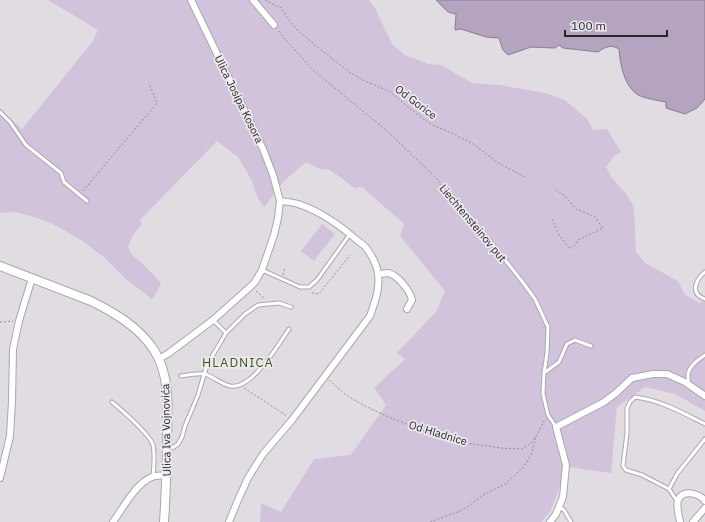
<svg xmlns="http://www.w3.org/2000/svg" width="705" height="522" font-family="'IBM Plex Sans',sans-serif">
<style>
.green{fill:#d2c3dc}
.water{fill:#b5a4c0;stroke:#8a7e92}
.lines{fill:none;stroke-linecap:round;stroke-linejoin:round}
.service-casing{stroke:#aaa7ad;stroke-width:5}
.minor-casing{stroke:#aaa7ad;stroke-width:8}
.secondary-casing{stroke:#aaa7ad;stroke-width:10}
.path{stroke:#928f93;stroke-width:1;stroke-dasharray:2 2;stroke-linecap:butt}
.service{stroke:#fff;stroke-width:3}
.minor{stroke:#fff;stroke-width:6}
.secondary{stroke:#fff;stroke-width:8}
.labels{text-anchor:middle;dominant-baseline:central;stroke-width:3.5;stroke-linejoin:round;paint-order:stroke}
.street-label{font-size:11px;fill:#262527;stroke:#edeaef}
.quarter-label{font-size:13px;letter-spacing:1px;fill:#395a19;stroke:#edeaef}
</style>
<rect width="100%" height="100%" fill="#e0dce2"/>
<g class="green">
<polygon points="48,0 369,0 375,8 392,44 405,55 428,64 441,65 450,70 461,77 473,83 500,85 545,93 565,100 587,119 593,130 607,129 621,152 614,156 606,167 612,178 627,195 634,207 636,252 645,263 678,281 685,295 700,303 705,300 705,411 675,394 645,387 617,407 611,473 568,467 550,512 541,522 260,522 261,503 281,512 314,459 351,455 386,405 374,388 405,359 397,353 436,312 445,291 400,236 404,224 362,187 355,188 330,170 320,169 306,162 284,181 264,207 258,198 251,179 238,157 217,141 139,221 142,223 132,237 128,247 131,254 143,264 161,283 157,292 152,299 127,280 104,257 81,240 53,224 37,218 15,212 0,213 0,109 22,129 93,41 98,30"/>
<polygon points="322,224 335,234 314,261 301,251"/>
</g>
<path class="water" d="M436,0H705V99L697,108L685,114L666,108V102C659,101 644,98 638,95C624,86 620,64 619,49C611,44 605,47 598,52L563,48L559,45L555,48L531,47L508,55L503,50L499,38L486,37L461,29L455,30L456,14L448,12Z"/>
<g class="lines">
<g class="service-casing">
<g id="service">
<polyline points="0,112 10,122 26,145 61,173 64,182 87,201"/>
<polyline points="490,241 521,280 535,299 548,327 547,353 544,373 543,394 548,415 556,427"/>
<polyline points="262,270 300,287 309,287 317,280 350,234"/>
<path d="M705,272C696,279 689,294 705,299"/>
<polyline points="213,320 226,333"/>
<polyline points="544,373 559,362 567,344 575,340 591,346"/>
<path d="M181,376C187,375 199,373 205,374C214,377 221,384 230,386C251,391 279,344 289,329"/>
<path d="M689,384C688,381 688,377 688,374C689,366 699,359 705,355"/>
<path d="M112,402C121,410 150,434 153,445C155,454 154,466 153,476"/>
<polyline points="167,449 174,447 178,444 182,437 185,426 198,395 207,365 226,333 245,314 258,305 279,303 291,307"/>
<polyline points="669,489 677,474 705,439"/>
<path d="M677,501L669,489L642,475L626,470L623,466L627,433V408L630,402L635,397C660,400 683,413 705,424"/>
<polyline points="560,507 564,510 571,522"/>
</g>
</g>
<g class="minor-casing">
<g id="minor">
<polyline points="253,0 274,25"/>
<path d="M378,274C381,274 386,273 388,273C398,275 410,291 412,300L407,309"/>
<polyline points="159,359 169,353 213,320 251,286 255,282 262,270 274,235 278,218 280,201 273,175 263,149 191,0"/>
<polyline points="0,478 10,436 12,401 13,349 19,321 32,278"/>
<path d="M113,522C123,508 136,483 152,477C156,475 162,476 167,475"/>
<path d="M229,522L238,500L248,478L263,454L292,420L370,316C375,302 380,289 378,274C377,265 372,256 367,249C365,246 361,243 358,241C342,227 321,212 301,205C294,202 287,202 280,201"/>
<polyline points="550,522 556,514 563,497 566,465 556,427 604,402 616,393 632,378 653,374 667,374 685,382 705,396"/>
<path d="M680,522C679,516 676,506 678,500C683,489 699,493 705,501"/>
<polyline points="693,522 705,508"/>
</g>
</g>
<g class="secondary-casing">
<path id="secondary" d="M0,266L91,301C115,313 139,327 154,350C170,375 168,407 167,436C167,465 166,493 164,522"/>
</g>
<g class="path">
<polyline points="265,0 276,6 280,7 291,23 299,32 349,72 365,81 389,91 413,111 432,125 452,133 475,145 498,163 527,178"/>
<polyline points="279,31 284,38 314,71 386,130 436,178 487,238"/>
<polyline points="83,191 157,103 149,83"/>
<polyline points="552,219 559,235 570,249 576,244 578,240 603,228 594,216 576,209 564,195 556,190"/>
<polyline points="283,275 285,267"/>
<polyline points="256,291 265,299"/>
<polyline points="312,293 319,294 350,255"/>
<polyline points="0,322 13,321"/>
<polyline points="329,380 346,395 363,405 384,415 428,433 458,442 501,448 522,449 531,443 537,435 545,419"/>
<polyline points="244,388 287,416"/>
<polyline points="430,522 460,511 469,506 483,495 505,484 524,467 531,455 536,437"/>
</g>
<use href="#service" class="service"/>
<use href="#minor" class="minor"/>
<use href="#secondary" class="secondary"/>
</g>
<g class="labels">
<g class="street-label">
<text transform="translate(239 99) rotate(64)">Ulica Josipa Kosora</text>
<text transform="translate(416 102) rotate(37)">Od Gorice</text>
<text transform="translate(473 223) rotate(50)">Liechtensteinov put</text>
<text transform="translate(166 430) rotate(-91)">Ulica Iva Vojnovića</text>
<text transform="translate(438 433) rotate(17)">Od Hladnice</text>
</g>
<g class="quarter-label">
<text x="238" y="362">HLADNICA</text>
</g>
</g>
<path d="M565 30v6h102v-6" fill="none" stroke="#262527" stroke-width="2"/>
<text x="571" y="30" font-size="12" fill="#262527" stroke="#edeaef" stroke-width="3" paint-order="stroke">100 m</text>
</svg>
